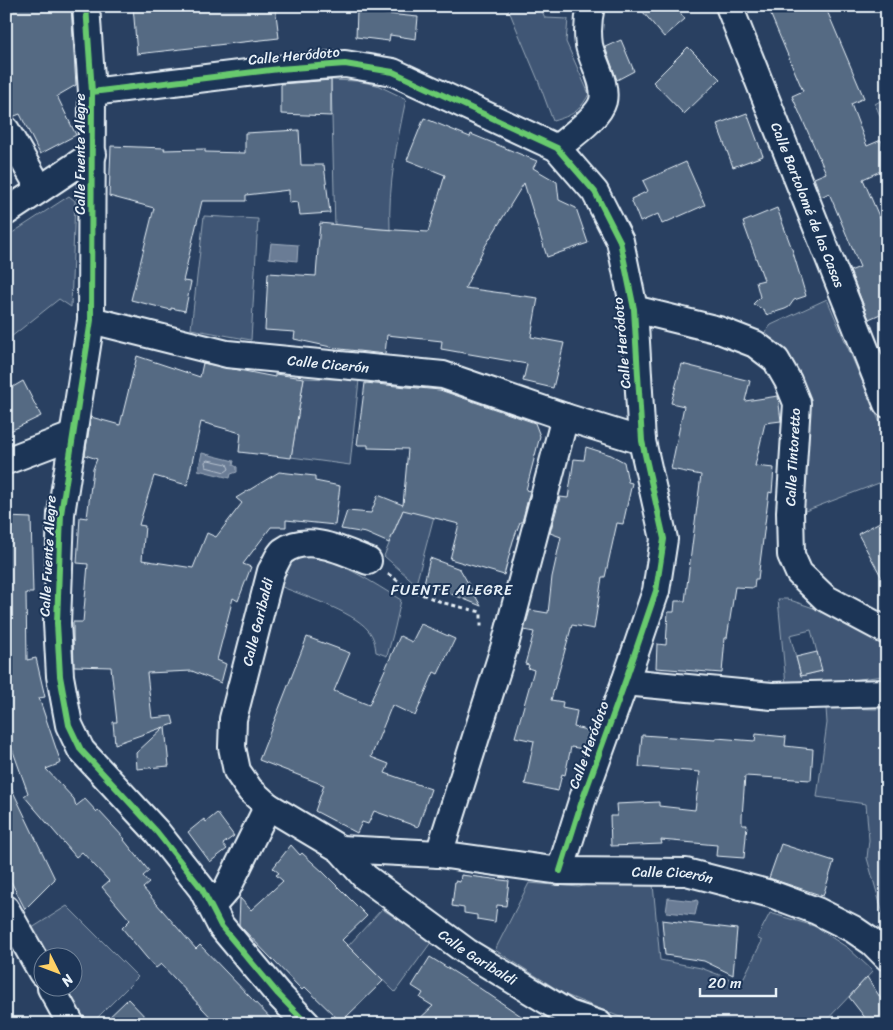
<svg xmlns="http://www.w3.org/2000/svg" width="893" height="1030" font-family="Sriracha,sans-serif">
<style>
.green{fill:#415774;stroke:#94a4b6;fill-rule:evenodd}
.water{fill:#6b7c95;stroke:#9dabbd}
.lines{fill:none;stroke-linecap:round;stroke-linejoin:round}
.shore{stroke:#b6c2d0;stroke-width:1}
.building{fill:#556a83;stroke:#e8f1f8}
.minor-casing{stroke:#e8f1f8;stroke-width:30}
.path{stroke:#e8f1f8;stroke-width:3;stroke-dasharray:4 4;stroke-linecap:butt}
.minor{stroke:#1d3557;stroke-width:26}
.cycleway-casing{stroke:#1d3557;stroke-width:9}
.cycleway{stroke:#67ca6e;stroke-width:6}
.labels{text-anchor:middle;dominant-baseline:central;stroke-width:4;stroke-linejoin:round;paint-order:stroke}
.street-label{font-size:14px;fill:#e8f1f8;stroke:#1d3557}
.neighbourhood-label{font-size:15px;letter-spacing:1px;fill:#e8f1f8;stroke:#1d3557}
</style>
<rect width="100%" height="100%" fill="#294061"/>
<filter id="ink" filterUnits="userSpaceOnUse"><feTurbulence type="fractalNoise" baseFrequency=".02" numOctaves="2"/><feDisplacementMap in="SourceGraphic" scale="10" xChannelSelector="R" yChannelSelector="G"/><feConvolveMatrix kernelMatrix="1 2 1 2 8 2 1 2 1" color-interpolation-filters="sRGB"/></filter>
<g filter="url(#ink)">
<g class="green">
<path d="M507,6H540L545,18L568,19L566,42L589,94C579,112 573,115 553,121L538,80Z"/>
<path d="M331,80L357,81L377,85L406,99C397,142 388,185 390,230L347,226L335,228Z"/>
<polygon points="887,97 887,132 875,104"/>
<polygon points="69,196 75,201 71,307 59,299 6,341 6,237"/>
<polygon points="204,216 258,219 251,340 191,329"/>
<polygon points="827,299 887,439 887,480 800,513 805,456 763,335 771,325"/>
<polygon points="304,378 359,380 350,465 291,457"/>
<polygon points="416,479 442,486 416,584 384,556"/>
<path d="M310,554C343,563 372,582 401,600L395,627L387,656L376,652C375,644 374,637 368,630C353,611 300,595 275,584C285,565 288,559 310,554Z"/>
<path d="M778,599H787L837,616L887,646V674L884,676L818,684L786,685ZM811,630L822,671L801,676L790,635Z"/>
<polygon points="826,708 876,709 887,708 887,928 867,858 869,840 866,804 817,797 827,723"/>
<polygon points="529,883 579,887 592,884 653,884 660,960 701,968 741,983 762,941 757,938 770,913 814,926 848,948 873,971 823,1024 637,1024 566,995 495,950"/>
<polygon points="67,906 138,977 91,1024 83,1024 61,988 72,988 72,958 46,957 37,940 32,928"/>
<polygon points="382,909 432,941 395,992 348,946"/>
</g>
<g class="water">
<polygon points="271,243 298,245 297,261 269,258"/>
<polygon points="202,453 234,461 233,465 237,467 237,472 231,474 230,478 198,470"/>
<polygon points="668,898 694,901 697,900 698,902 695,915 666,912"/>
</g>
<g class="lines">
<polygon class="shore" points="208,460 227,464 229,469 225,472 206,467 205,462"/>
</g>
<g class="building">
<polygon points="6,6 71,6 76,85 57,96 76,135 40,154 20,114 12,117 6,105"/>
<polygon points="133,6 275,6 279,38 137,54"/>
<polygon points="638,6 675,6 685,19 664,37"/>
<polygon points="767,6 825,6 864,98 851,104 867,146 881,140 887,154 887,168 863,179 887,235 887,311 869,319 850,271 860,267 829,193 821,197 814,178 826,173 792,96 803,91"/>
<polygon points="357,11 418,17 416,39 390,35 389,41 356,37"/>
<polygon points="621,40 634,71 617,80 605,47"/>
<polygon points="688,47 720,79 684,114 653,82"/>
<polygon points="331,80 331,116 281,114 281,84"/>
<polygon points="747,113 763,156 733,167 717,124"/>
<polygon points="424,118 470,137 471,134 537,161 533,168 557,182 559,200 576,208 588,243 547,257 524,183 484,248 465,288 538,298 531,337 564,343 553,388 523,381 527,364 441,349 442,341 387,335 385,354 340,349 294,339 295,332 265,330 268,273 316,276 320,223 380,229 428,232 445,175 407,160"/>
<polygon points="299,130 301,165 324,165 330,213 300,215 298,202 289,203 289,190 246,195 246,201 202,201 183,281 191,282 185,311 171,308 171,310 131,300 154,208 109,196 111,146 165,148 164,150 205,149 205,152 245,153 245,133"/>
<polygon points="686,162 705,205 662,224 658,214 640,222 631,199 648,191 643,181"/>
<polygon points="777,208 792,249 806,296 794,300 789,307 785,309 766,315 764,310 753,304 760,297 756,282 764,280 743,222"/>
<polygon points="137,356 200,377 203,363 275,377 275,374 304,378 291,458 239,452 241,433 201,422 187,485 154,476 139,525 145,526 142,560 193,568 207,533 216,537 242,503 236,498 279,472 315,476 315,481 340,486 335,525 286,520 286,527 271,527 243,564 251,567 238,601 233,598 217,660 226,664 221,683 192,671 147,673 152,718 172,716 174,724 165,727 169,766 137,769 136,753 164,727 115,744 113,722 117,722 111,667 74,666 73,636 73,622 83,622 88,564 77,563 80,517 87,518 93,469 97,459 85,455 91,417 120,425"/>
<polygon points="682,364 750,381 745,401 778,396 781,421 765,423 755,466 774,468 772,493 769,492 758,579 755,579 754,588 735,587 727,638 725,638 722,673 656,668 657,644 666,645 668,612 674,612 675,601 685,601 701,475 671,469 684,406 671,403"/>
<polygon points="23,381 41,416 6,433 6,391"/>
<polygon points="365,383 440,390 535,423 540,436 526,490 530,491 522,522 520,522 513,541 504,575 450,559 459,524 403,510 389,543 366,533 341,529 347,511 371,513 378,495 403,505 408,449 368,448 368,445 357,445"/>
<polygon points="586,447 611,455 624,462 628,482 632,483 623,524 617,523 605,577 602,577 594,629 572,625 551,700 563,702 562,708 577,711 574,727 591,731 584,749 571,747 565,775 562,774 558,791 525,784 534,741 515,737 534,670 528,668 529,665 525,664 534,632 524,630 530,610 548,613 552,577 561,537 550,533 560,497 568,498 574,459 584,460"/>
<polygon points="6,517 31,518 33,593 26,593 27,660 36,658 45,697 39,698 61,763 46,769 74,799 76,806 85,799 97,812 98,810 125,839 124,840 149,871 143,876 149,883 143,888 196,949 200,945 276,1024 217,1024 161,964 156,968 146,957 122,928 130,920 102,887 109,881 82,852 76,857 24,796 28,793 6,732"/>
<polygon points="887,518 887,587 858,534"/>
<polygon points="430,558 460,569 481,606 424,583"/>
<polygon points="421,624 455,639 438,674 434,672 415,716 392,705 371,757 389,764 385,773 431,789 418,827 374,811 368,824 362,822 357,833 315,811 324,785 259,760 307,637 350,653 334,691 369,705 400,636 412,642"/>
<polygon points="817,652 822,671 801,676 796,657"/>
<polygon points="756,734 786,737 785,746 813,749 811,780 745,776 742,817 742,825 747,825 744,858 716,856 717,845 661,840 662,844 611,846 610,816 617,816 616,804 659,802 659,806 695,810 700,772 639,767 642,735 716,740 716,738 755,741"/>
<polygon points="6,777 55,879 25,909 6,872"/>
<polygon points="217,813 234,836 223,844 227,849 210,862 188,832 204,819 206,822"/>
<polygon points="781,844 834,861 823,896 769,878"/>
<polygon points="291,845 300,855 302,853 323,872 367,916 342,940 383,981 341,1022 305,987 302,990 239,925 240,898 251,910 283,881 276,875 279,873 273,868"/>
<polygon points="461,875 509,881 506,906 497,905 495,922 477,919 477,915 464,913 464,908 452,906 455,881 460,882"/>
<polygon points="662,920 737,929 733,975 704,961 665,955"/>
<polygon points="430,957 478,987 533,1024 414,1024 433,1006 420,998 423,993 412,986"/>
<polygon points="867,977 887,1008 887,1024 870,1024 849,997"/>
<polygon points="128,999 152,1024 102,1024"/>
</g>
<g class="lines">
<g class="minor-casing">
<g id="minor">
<polyline points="86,6 92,92 91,320 61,514 57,623 60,676 69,725 81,750 157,832 202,889 221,926 278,994 307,1024"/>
<path id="s1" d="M729,6L887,404"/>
<polyline points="92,92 279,69 345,64 393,72 557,148 595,192 620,241 634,309 642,441 664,539 656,591 625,682 582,801 560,871"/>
<polyline points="6,130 40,189"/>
<path d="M557,148C570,137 599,117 603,101C607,83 592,61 589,45C587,31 588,19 591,6"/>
<polyline points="6,212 93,154"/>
<polyline points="634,309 719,330 755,344 776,360 788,381 797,403 790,512 791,555 799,573 825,598 887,631"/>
<path id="s2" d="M91,320L227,354L443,375L565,417L642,441"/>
<polyline points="6,461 72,436"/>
<path id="s3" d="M368,561C343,551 308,533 283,551C278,555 275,565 271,571L233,719L232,747L237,771L250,790L268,806L340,849L365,877L467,952L569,1014L599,1024"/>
<polyline points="625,682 772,696 887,693"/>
<path id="s4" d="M340,849L439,854L560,871L686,872L771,894L817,911L853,929L872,942L887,957"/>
<polyline points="439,854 505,645 565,417"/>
<polyline points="212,906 227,889 268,806"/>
<polyline points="6,909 42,973"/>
<polyline points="51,988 71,1024"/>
</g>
</g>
<polyline class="path" points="388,574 411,590 444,603 481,612 481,628"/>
<use href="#minor" class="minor"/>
<g class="cycleway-casing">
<g id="cycleway">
<polyline points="86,6 92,92 91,320 61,514 57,623 60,676 69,725 81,750 157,832 202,889 221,926 278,994 307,1024"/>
<polyline points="92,92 279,69 345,64 393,72 557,148 595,192 620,241 634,309 642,441 664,539 656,591 625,682 582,801 560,871"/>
</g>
</g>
<use href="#cycleway" class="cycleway"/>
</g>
</g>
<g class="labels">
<g class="street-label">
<text transform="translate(294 56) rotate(-5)">Calle Heródoto</text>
<text transform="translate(80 154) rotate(-90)">Calle Fuente Alegre</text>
<text stroke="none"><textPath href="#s1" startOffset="214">Calle Bartolomé de las Casas</textPath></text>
<text transform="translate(622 343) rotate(-95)">Calle Heródoto</text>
<text stroke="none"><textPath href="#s2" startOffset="242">Calle Cicerón</textPath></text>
<text transform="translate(793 457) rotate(-87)">Calle Tintoretto</text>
<text transform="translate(48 556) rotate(-87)">Calle Fuente Alegre</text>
<text transform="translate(258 622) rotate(-76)">Calle Garibaldi</text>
<text transform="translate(589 745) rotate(-70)">Calle Heródoto</text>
<text stroke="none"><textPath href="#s4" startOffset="334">Calle Cicerón</textPath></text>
<text stroke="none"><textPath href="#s3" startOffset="625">Calle Garibaldi</textPath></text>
</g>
<g class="neighbourhood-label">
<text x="452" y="590">FUENTE ALEGRE</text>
</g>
</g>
<rect width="893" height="1030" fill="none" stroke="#1d3557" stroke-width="25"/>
<rect x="12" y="12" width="868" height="1005" fill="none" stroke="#e8f1f8" stroke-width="2" filter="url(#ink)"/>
<g transform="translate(58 972) rotate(132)"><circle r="24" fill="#1d3557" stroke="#6e8097"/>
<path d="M0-4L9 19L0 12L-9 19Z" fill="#ffd166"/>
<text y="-8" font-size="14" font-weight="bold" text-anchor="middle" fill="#e8f1f8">N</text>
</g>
<path d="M700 988v8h76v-8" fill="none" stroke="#e8f1f8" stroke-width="2.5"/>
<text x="708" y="988" font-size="15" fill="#e8f1f8" stroke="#1d3557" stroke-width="4" paint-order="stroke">20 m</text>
</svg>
